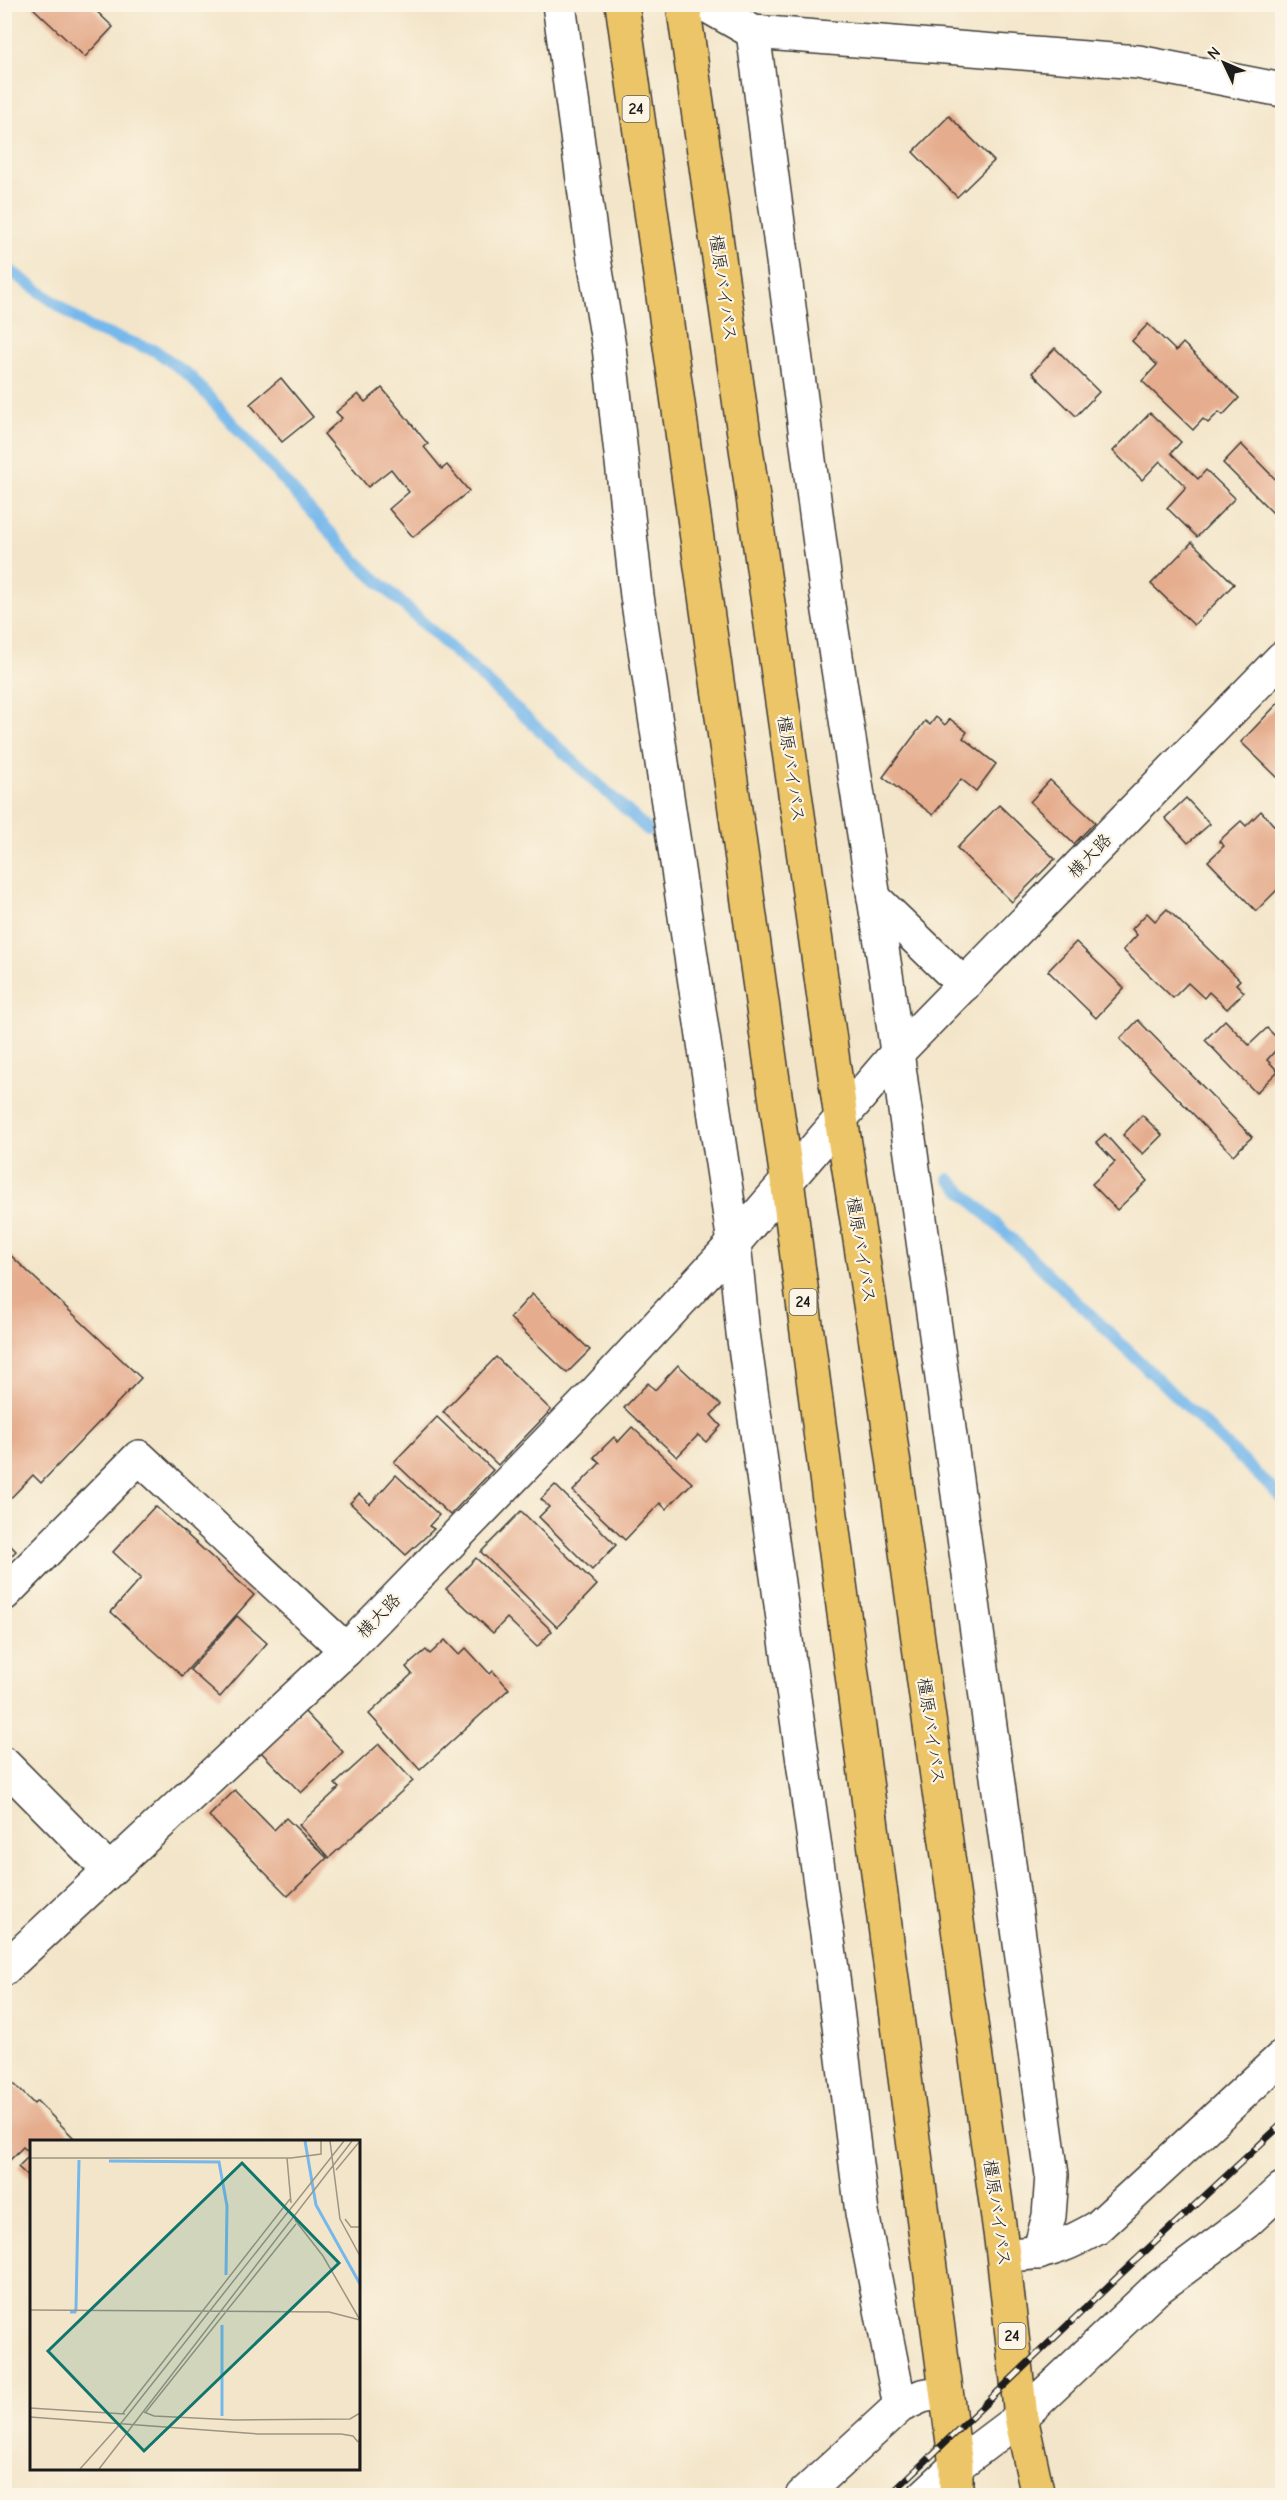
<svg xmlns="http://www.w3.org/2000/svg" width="1287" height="2500" font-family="'Comic Neue','Klee One',sans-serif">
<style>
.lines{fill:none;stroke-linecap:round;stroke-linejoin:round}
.stream{stroke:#76b8eb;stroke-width:12}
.building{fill:#e5ac8d}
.minor-casing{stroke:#3c3a36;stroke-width:36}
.highway-casing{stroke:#3c3a36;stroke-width:36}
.minor{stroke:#fff;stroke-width:33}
.highway{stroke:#edc569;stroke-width:33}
.rail-casing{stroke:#1c1c1c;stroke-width:7}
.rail{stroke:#fcf5e5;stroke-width:4.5;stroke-dasharray:14;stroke-linecap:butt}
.labels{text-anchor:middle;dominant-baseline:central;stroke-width:4.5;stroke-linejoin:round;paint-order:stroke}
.shield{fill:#fcf5e5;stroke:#5f5d58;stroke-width:1.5}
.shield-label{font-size:16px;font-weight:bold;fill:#1c1c1c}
.street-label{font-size:18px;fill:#1c1c1c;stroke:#fcf5e5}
.inset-river{fill:none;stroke:#76b8eb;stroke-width:3}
.inset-road{fill:none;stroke:#9d9584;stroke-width:1.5}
.view{fill:#0f766e;fill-opacity:0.15;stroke:#0f766e;stroke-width:3}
.inset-edge{fill:none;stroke:#1c1c1c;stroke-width:3}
</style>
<rect width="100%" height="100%" fill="#fcf5e5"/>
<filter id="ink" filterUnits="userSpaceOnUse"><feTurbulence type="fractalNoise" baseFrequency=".0167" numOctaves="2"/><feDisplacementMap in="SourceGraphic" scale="12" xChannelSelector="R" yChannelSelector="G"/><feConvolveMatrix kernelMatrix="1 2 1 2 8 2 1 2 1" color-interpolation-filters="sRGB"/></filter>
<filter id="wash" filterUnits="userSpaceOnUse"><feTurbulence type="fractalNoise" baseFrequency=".008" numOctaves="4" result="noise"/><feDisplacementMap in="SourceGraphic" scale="24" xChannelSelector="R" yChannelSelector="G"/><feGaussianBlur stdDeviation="1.35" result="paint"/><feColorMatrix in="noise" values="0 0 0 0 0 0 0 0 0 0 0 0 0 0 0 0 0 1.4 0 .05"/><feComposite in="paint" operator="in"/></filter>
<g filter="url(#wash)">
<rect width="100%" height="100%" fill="#f3e5c9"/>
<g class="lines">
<g class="stream">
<polyline points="4,266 90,328 156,351 190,376 356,561 648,830"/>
<polyline points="949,1179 1282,1498"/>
</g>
</g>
<g id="blocks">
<g class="building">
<polygon points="36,4 89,4 113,27 85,57 33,8"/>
<polygon points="949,116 994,161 957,197 913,152"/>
<polygon points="1148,324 1176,351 1183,343 1239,398 1223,415 1219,412 1208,423 1203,419 1193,430 1142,381 1157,365 1132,341"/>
<polygon points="1055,348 1099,392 1076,416 1032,373"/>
<polygon points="281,378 313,417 282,442 250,404"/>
<polygon points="382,388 428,444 424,447 442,469 447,465 469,491 413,537 389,509 409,492 391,469 368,487 324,434 342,418 336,412 358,394 365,402"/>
<polygon points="1150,413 1181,442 1171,453 1198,479 1206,470 1235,498 1197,537 1167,508 1186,487 1160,461 1142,480 1113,451"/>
<polygon points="1241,444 1282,486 1282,522 1223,463"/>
<polygon points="1192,542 1234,584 1194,625 1151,584"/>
<polygon points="1282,699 1282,773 1278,778 1241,742"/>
<polygon points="936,717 945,725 950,719 967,732 963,738 996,764 976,791 961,779 933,815 883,777 925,721 930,725"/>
<polygon points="1050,780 1095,822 1074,844 1030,802"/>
<polygon points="1186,798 1210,824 1188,843 1165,818"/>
<polygon points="999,805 1055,859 1012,902 957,848"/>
<polygon points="1261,811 1279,831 1282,827 1282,885 1256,911 1208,861 1224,846 1219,841 1241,821 1246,826"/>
<polygon points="1167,909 1240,980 1236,984 1244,992 1227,1009 1209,992 1204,998 1188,983 1173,998 1123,950 1137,935 1132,929 1147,913 1155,921"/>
<polygon points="1076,942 1124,988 1096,1018 1048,971"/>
<polygon points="1138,1020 1252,1137 1233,1155 1120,1039"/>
<polygon points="1225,1020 1249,1045 1267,1028 1282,1043 1267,1060 1278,1071 1256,1093 1205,1040"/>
<polygon points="1142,1115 1162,1135 1143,1154 1123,1135"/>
<polygon points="1105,1134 1147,1181 1117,1210 1092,1184 1115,1162 1096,1142"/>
<polygon points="4,1249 141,1378 41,1483 33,1475 4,1505"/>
<polygon points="532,1294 590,1350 567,1373 510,1318"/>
<polygon points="496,1357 551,1410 498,1465 443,1412"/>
<polygon points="678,1365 721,1405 711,1415 721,1426 706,1442 698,1435 677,1457 624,1408 648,1383 655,1390"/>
<polygon points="437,1417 493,1470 450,1515 394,1462"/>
<polygon points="632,1427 692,1483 666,1509 660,1503 625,1540 573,1491 600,1463 594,1457 614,1437 618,1442"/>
<polygon points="396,1475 439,1515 429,1526 434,1529 406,1555 350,1503 359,1494 370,1504"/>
<polygon points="555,1485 616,1545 592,1570 539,1517 549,1507 541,1499"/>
<polygon points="155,1506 254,1595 182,1676 111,1612 141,1578 113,1552"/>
<polygon points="521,1511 597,1585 557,1627 481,1552"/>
<polygon points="4,1539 16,1551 4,1563"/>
<polygon points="476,1558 552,1631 537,1647 507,1618 493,1633 446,1589"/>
<polygon points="237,1616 267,1643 220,1697 190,1670"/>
<polygon points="445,1640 459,1655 466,1648 490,1674 493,1671 509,1689 420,1770 369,1714 412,1674 406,1667 426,1650 430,1654"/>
<polygon points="303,1710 343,1752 301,1793 260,1751"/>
<polygon points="379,1744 413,1781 329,1858 299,1825 339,1788 335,1784"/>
<polygon points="235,1790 274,1830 286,1818 327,1858 288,1896 209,1816"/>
<polygon points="4,2074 34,2104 37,2101 78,2142 32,2142 32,2180 18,2167 31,2154 23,2147 10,2160 4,2155"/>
</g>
</g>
</g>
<g filter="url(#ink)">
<use href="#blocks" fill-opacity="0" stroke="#3c3a36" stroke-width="1.5"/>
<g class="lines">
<g class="minor-casing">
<g id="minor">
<polyline points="559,4 593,253 609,347 637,596 734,1243 743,1333 832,1969 862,2213 900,2406"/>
<polyline points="704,4 753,32 1138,62 1282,90"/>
<polyline points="753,32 828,605 888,987 1052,2175 1049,2216 1039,2253"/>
<polyline points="874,898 964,985"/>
<polyline points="4,1594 139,1457 346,1650"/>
<polyline points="4,1764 109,1870"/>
<polyline points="4,1969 346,1650 598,1390 734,1243 897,1053 1282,658"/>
<path d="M1021,2254C1050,2253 1072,2242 1097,2228L1282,2057"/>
<polyline points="802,2496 900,2406 922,2396 944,2392"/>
<polyline points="924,2496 956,2466 1021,2417 1155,2290 1246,2222 1282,2189"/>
</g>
</g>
<g class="highway-casing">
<g id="highway">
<polyline points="622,4 787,1180 956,2466 956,2496"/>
<polyline points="683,4 841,1118 886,1407 1003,2254 1021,2417 1038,2496"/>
</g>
</g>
<use href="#minor" class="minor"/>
<use href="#highway" class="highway"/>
<g class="rail-casing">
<polyline id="rail" points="889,2496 1123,2272 1282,2124"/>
</g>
<use href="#rail" class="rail"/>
</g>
</g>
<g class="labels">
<g class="shield">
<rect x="622.5" y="96" width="27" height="26" rx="4.5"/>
<rect x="789.5" y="1289" width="27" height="26" rx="4.5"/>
<rect x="998.5" y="2323" width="27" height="26" rx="4.5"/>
</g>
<g class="shield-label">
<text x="636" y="109">24</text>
<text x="803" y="1302">24</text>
<text x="1012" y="2336">24</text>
</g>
<g class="street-label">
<text transform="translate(723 288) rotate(82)">橿原バイパス</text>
<text transform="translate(791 769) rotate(82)">橿原バイパス</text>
<text transform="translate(1090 856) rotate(-46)">横大路</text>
<text transform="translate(861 1250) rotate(81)">橿原バイパス</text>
<text transform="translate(379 1616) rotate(-46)">横大路</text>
<text transform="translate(931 1731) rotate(82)">橿原バイパス</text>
<text transform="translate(997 2213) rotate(82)">橿原バイパス</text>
</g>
</g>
<g transform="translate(30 2140)">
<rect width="330" height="330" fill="#f3e5c9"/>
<path class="inset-river" d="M275,1L286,65L330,144M79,21L189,22L197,66L196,135M40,172H45L46,168L49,20M192,185V276"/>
<path class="inset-road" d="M300,1L310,79L330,116M0,18H261L291,14V1M257,18L261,63M306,30L330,1M315,79L321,87H330M265,80L293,116L330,180M0,170L299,172L330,180M0,268L95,274M114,272L124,276L205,280L320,279L330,273M93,273L260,59M115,273L266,84M0,277L228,294H311L323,296L328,302M329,299V329M50,329L92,282L314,1M69,329L322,1"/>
<path class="view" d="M212,23L309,123L114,311L18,211Z"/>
<rect width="330" height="330" class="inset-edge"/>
</g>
<rect width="1287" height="2500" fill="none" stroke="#fcf5e5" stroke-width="24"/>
<g transform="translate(1224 63) rotate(314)" stroke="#fcf5e5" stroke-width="4.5" paint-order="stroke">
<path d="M0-4.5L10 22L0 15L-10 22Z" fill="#1c1c1c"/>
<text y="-9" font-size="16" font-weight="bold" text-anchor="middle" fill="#1c1c1c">N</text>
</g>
</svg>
